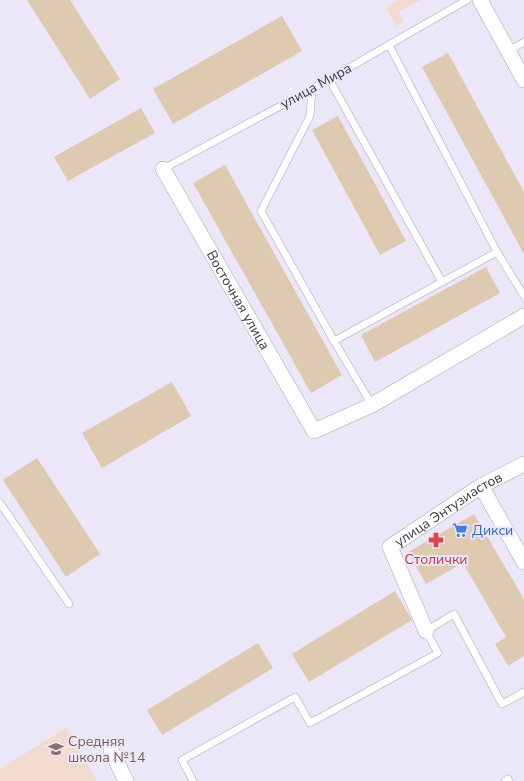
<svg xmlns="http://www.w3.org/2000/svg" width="524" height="781" font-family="'Nunito Sans',sans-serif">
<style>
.commercial{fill:#f1dbce}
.building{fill:#ddcab0}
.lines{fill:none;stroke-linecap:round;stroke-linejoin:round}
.lane-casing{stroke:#a5a2b2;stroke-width:8}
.street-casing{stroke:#a5a2b2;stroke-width:16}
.lane{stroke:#fff;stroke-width:7}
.street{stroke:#fff;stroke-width:15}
.labels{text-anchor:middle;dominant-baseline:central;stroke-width:4;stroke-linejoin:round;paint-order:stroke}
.street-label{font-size:14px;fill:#3b3a41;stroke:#ebe7f8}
.shop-label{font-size:14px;fill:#366cbe;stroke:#ebe7f8;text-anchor:start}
.health-label{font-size:14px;fill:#be3a42;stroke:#ebe7f8}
.education-label{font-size:14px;fill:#785e54;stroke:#ebe7f8;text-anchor:start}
</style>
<rect width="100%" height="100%" fill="#ebe7f8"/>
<g class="commercial">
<polygon points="399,0 420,0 399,12 404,22 396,26 386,7"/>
<polygon points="66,728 97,781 0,781 0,769"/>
</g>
<g class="building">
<polygon points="27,0 70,0 120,79 90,99"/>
<polygon points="282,16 302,51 173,124 153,89"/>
<polygon points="448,53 524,192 524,254 422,67"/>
<polygon points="141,108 155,133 68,181 54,157"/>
<polygon points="338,116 406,241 380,255 312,130"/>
<polygon points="225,165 342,375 311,393 193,183"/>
<polygon points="486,267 500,293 375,362 361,335"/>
<polygon points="172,382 191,416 102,468 82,433"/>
<polygon points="37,458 100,554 66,577 3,480"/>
<polygon points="474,514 524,599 524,656 508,666 495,644 506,637 463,563 426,584 408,552"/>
<polygon points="395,591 412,620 309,682 292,654"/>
<polygon points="258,643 273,668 162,735 147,710"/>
</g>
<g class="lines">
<g class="lane-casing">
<g id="lane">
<polyline points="389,45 497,252 524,296"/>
<polyline points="508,51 524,42"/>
<polyline points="329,79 442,282"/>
<polyline points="312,89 310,116 261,211 334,341 497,252"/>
<polyline points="163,169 312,89 467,0"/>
<polyline points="334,341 372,405"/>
<polyline points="0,503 69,604"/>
<polyline points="193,781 182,760 295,697 310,723 438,653 426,631 454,614 502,704 524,692"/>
<polyline points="505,781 508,779 509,781"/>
</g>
</g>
<g class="street-casing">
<g id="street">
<polyline points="480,0 524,80"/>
<path id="s1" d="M163,169L314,431L372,405L524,316"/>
<polyline points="481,486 524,562"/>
<path id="s2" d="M426,631L390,547L481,486L524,464"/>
<polyline points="111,750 126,781"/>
</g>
</g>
<use href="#lane" class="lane"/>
<use href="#street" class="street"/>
</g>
<defs>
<g id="supermarket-bare" transform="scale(1.2)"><path d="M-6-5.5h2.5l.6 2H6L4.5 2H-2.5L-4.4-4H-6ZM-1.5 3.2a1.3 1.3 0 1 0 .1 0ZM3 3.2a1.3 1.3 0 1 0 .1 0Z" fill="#3f7fe0" stroke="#ebe7f8" stroke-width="2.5" paint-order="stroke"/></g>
<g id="pharmacy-bare" transform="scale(1.2)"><path d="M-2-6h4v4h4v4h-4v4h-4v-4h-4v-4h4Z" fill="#e0444e" stroke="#ebe7f8" stroke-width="2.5" paint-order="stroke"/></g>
<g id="school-bare" transform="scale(1.2)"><path d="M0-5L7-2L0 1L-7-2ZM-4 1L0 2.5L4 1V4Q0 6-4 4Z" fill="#8d6e63" stroke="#ebe7f8" stroke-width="2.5" paint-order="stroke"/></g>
</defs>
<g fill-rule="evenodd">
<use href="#supermarket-bare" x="460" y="530"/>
<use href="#pharmacy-bare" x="436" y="540"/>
<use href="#school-bare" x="56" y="749"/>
</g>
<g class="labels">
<g class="street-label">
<text transform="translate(316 86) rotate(-29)">улица Мира</text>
<text stroke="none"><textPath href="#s1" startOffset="151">Восточная улица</textPath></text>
<text stroke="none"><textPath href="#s2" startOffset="161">улица Энтузиастов</textPath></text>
</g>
<g class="shop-label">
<text x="472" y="530">Дикси</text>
</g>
<g class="health-label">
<text x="436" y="559">Столички</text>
</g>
<g class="education-label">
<text x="68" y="741">Средняя<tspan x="68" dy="16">школа №14</tspan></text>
</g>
</g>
</svg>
